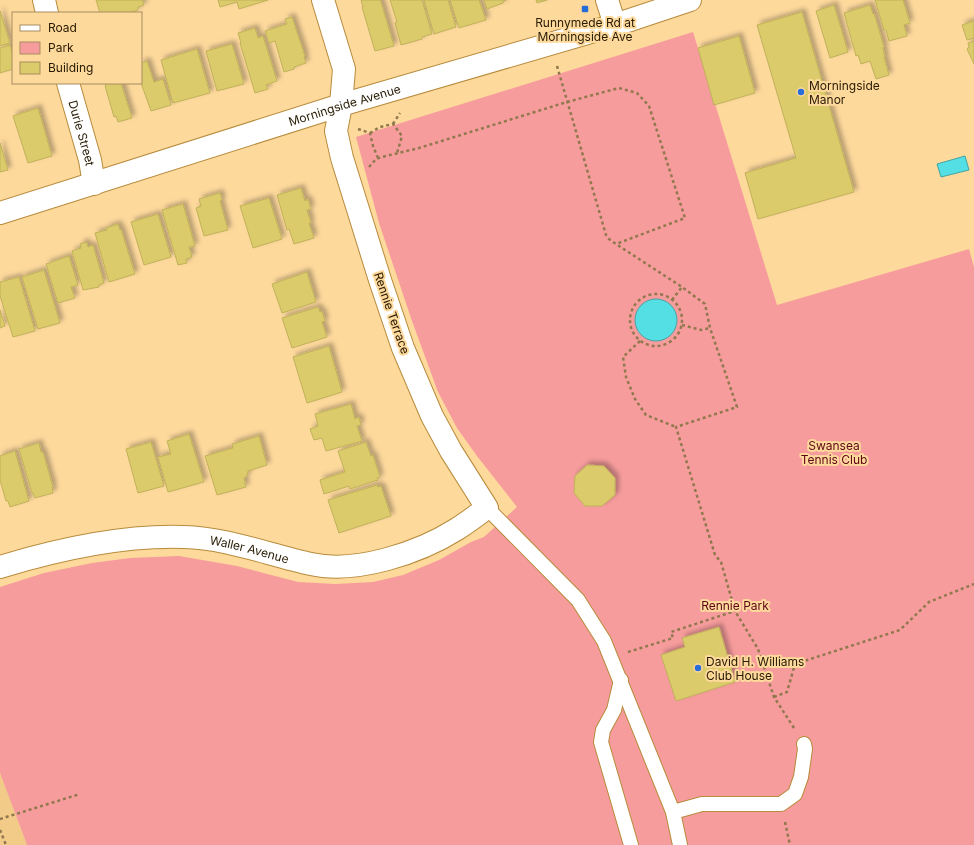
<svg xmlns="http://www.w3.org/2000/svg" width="974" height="845" font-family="Inter,sans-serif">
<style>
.built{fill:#f2cb89}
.green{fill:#f79c9c}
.water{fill:#54dfe5;stroke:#46a4a1}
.building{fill:#dbcb6b;stroke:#c0b15a;filter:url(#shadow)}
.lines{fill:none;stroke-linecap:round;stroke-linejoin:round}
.lane-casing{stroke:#b78b3c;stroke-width:16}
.street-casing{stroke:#b78b3c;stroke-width:24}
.path{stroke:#91784e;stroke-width:2.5;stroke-dasharray:3 3;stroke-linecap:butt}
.lane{stroke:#fff;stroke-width:14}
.street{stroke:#fff;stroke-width:22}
.poi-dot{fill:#286cd8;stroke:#fed99c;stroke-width:1.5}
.labels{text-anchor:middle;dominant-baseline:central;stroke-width:4;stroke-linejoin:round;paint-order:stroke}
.poi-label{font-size:12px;fill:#271a02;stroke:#fed99c;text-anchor:start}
.street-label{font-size:12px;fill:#271a02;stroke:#fed99c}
.park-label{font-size:12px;fill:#5e0515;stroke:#fed99c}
</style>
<defs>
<filter id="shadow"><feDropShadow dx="3.5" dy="-3.5" stdDeviation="2" flood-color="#0004"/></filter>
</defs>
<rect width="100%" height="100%" fill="#fed99c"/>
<polygon class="built" points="0,773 27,845 0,845"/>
<polygon class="green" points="693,32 777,305 969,249 974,267 974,845 27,845 0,773 0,587 44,573 92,563 130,558 179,556 237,566 298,582 335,584 373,582 403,575 439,560 471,542 484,537 517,507 477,456 457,428 438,392 412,321 379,223 356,137"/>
<g class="water">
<polygon points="965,156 969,170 941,177 937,164"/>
<circle cx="656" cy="320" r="21"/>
</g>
<g class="building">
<polygon points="96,0 142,0 144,5 138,7 138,10 128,13 100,13"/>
<polygon points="218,0 268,0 239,9 237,2 220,7"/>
<polygon points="361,0 380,0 381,2 394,46 375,51 362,7 363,7"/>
<polygon points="390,0 422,0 432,34 422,37 422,39 401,45 395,23 397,22"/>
<polygon points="424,0 448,0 456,27 434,34"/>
<polygon points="450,0 479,0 486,20 459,28"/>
<polygon points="484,0 506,0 503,1 503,3 487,9"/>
<polygon points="536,0 547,0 537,3"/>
<polygon points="875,0 903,0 910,23 904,25 907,36 889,41 886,30 884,30"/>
<polygon points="834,5 848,52 830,58 816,11"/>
<polygon points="870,5 873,14 874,13 884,47 883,48 885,57 884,57 889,75 876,79 870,61 861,64 858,55 856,56 844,13"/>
<polygon points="0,11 10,43 0,46"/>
<polygon points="802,12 854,192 758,219 745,173 796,158 757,25"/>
<polygon points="292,17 305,56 304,57 306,63 294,67 294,69 284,72 275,41 269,43 265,31 287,24 285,19"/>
<polygon points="974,21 974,38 967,40 962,25"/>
<polygon points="255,28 258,38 263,36 277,81 266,85 268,89 255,93 240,43 241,43 238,33"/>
<polygon points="739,36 755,93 714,105 698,48"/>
<polygon points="974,41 974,64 967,49 969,47 968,43"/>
<polygon points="232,44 244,84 217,91 206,51"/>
<polygon points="10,45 13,55 13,69 0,73 0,48"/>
<polygon points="197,49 210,93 173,103 161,60"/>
<polygon points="147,61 154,82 163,79 171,105 151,111 141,83 141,63"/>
<polygon points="105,83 121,83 132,118 118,122 116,116 114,117 105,86 106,86"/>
<polygon points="38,108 52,156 28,163 13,116"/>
<polygon points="0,143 8,170 0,172"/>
<polygon points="301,188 305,201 308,199 311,209 307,210 311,223 309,223 314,238 294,244 289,229 287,230 277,195"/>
<polygon points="220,193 222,200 220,201 228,230 204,236 196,208 201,206 199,199"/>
<polygon points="269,198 282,239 253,248 240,206"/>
<polygon points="183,204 195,246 189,247 192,257 186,259 187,263 178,265 162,210"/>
<polygon points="158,214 171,257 144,265 131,222"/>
<polygon points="118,224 120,230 121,229 135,274 109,282 95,233 107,230 106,228"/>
<polygon points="86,242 88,247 93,245 104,283 99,285 99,287 83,290 72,251 81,248 80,244"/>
<polygon points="69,256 78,285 71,287 75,298 58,303 46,264"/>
<polygon points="44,270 60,323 38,329 22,277"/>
<polygon points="307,272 316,302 282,313 272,284"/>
<polygon points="19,277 35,331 13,337 0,296 0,282"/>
<polygon points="318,307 320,312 322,311 325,321 322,322 327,337 292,348 282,318"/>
<polygon points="0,310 5,326 0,328"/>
<polygon points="329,346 342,392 307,403 293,357"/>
<polygon points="351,404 355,419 359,417 361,425 357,426 362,441 326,451 322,438 314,440 310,429 318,426 315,414"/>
<polygon points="189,434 204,482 168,492 158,457 171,454 167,441"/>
<polygon points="259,436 267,465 248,471 247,476 244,478 246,487 217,495 205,456 233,448 232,444"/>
<polygon points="151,442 164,486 138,493 126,449"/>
<polygon points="366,442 371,456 373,455 380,477 377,478 378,480 350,489 349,486 324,494 320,480 345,472 338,451"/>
<polygon points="39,443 41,452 43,452 53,487 52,487 53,493 35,498 33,493 32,493 19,449"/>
<polygon points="15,451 29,501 10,507 8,501 6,501 0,480 0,456"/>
<polygon points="587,465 604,466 615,478 615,495 602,506 585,506 574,493 575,476"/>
<polygon points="377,485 378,487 381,486 391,516 339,533 328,500"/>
<polygon points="719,627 735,682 676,701 661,655 685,647 682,638"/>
</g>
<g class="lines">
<g class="lane-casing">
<g id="lane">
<polyline points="487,508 578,600 604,641 673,812 680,845"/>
<polyline points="621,680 614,710 603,730 601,742 631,845"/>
<polyline points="673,812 702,804 781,804 795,794 801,777 805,749 804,744"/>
</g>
</g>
<g class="street-casing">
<g id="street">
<polyline points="44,0 47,13"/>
<polyline points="607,0 615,25"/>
<path id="s1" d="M68,83L90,160L94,184"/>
<path id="s2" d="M0,213L341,105L615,25L690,0"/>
<path id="s3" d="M0,567C59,549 122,535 184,537C227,538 269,555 311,564C356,574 419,553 457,529C468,522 477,515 487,508L451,451L432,416L403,348L380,280L342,158L336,131L341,105L344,69L323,0"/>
</g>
</g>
<g class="path">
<polyline points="557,66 606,235 609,239 616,244 682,287 705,304 710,328 737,407 676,427 715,555 721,562 735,611 758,649 774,697 794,728"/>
<polyline points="393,124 400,113"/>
<polyline points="358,129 370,133 373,146 378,158"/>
<polyline points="370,133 380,127 393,124 402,136 397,153"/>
<polyline points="369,167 376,159 382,157 419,148 567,102 619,88 637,93 649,106 685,218 616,244"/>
<circle cx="656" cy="320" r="26"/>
<polyline points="672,300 682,287"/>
<polyline points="682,325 701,330 710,328"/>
<polyline points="640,341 623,357 626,377 635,399 646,415 676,427"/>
<polyline points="628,652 673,638 671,632 735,611"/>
<polyline points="774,697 787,692 795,664 900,630 929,602 974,584"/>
<polyline points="0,819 80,794"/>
<polyline points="785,822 790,845"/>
<polyline points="0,830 6,845"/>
</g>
<use href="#lane" class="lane"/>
<use href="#street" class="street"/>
</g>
<g class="poi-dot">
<rect x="581" y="5" width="8" height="8" rx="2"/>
<circle cx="801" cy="92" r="4"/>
<circle cx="698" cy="668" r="4"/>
</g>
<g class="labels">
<g class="poi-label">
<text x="585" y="22" text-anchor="middle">Runnymede Rd at<tspan x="585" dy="14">Morningside Ave</tspan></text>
<text x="809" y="85">Morningside<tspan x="809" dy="14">Manor</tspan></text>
<text x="706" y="661">David H. Williams<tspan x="706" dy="14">Club House</tspan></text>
</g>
<g class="street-label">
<text stroke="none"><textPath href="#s2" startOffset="361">Morningside Avenue</textPath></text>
<text stroke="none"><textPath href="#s1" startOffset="52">Durie Street</textPath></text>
<text transform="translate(392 313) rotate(71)">Rennie Terrace</text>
<text stroke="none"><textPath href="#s3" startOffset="254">Waller Avenue</textPath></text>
</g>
<g class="park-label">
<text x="834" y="445">Swansea<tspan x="834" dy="14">Tennis Club</tspan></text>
<text x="735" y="605">Rennie Park</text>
</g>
</g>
<rect x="12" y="12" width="130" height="72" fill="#fed99c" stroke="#a88d5e"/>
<rect x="20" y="25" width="20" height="6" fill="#ffffff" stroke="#a88d5e"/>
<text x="48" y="32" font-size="12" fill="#271a02">Road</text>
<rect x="20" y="42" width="20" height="12" fill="#f79c9c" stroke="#a88d5e"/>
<text x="48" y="52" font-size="12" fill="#271a02">Park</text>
<rect x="20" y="62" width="20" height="12" fill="#dbcb6b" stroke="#a88d5e"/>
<text x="48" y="72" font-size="12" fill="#271a02">Building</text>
</svg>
